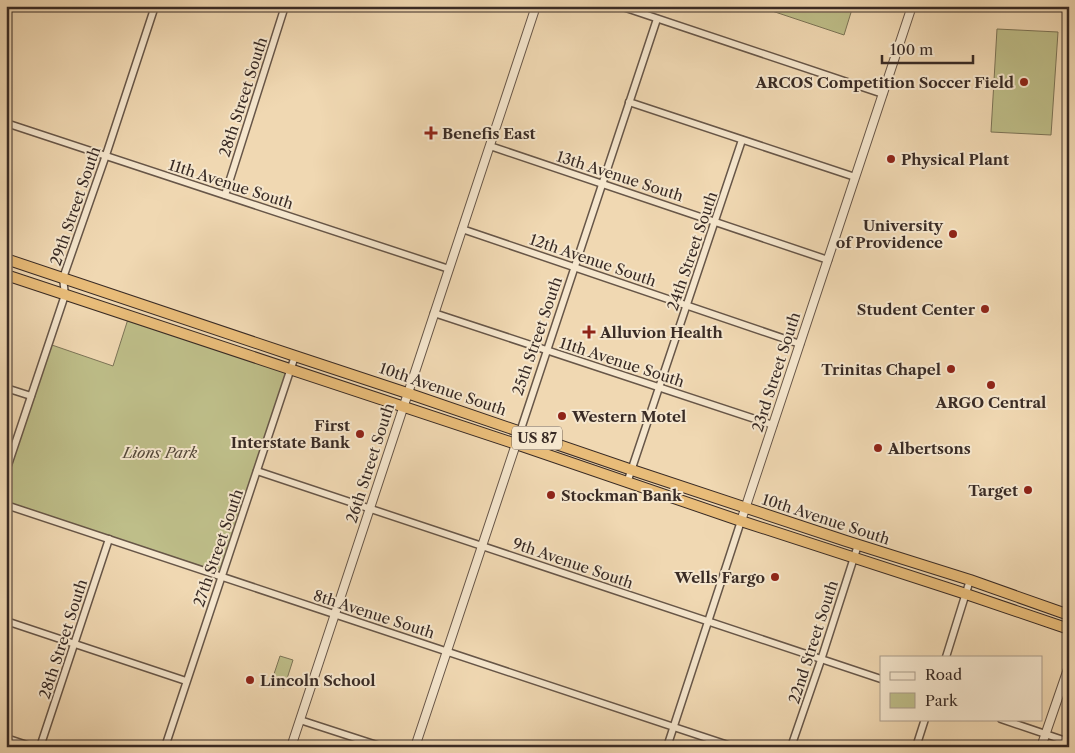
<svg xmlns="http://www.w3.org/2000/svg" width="1075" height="753" font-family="'Libre Caslon Text',serif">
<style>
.green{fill:#bebe89;stroke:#7c7457}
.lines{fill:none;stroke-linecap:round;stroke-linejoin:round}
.minor-casing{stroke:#675648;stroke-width:9}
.tertiary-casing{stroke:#675648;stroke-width:10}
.trunk-casing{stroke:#392b25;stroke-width:12}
.minor{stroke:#f5e6cd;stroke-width:6}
.tertiary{stroke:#f5e6cd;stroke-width:8}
.trunk{stroke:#e8bc79;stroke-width:10}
.poi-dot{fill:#8f2418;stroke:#f5e6cd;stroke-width:2}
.labels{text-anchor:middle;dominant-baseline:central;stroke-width:4;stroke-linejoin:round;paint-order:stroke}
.shield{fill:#f5e6cd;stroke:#716357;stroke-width:1}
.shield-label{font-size:14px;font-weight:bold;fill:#392b25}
.poi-label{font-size:15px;font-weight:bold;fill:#392b25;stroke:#f5e6cd;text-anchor:end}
.street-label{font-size:15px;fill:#392b25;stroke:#f5e6cd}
.park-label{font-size:15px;font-style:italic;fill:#544839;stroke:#f5e6cd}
</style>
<rect width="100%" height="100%" fill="#f0d8b2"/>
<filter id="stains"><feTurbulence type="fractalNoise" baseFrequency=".004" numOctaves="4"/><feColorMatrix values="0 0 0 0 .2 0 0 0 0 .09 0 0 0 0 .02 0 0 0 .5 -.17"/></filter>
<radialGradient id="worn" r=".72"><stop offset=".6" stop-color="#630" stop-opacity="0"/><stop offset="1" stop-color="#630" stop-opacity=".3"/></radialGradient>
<g class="green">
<polygon points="757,6 853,6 844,35"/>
<polygon points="997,29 1058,32 1051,135 991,132"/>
<polygon points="129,316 291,370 222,576 6,505 6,472 49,344 113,366"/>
<polygon points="280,656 293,660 284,688 271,683"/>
</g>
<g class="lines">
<g class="minor-casing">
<g id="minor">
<polyline points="620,6 883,94"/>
<polyline points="629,102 855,177"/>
<polyline points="6,123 449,269"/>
<polyline points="490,146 828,260"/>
<polyline points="225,195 285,6"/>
<polyline points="462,229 800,344"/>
<polyline points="434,313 773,425"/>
<polyline points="6,388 31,396"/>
<polyline points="516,444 657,19"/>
<polyline points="6,471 65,295 63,278 106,155 155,6"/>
<polyline points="257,471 881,679"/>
<polyline points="627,483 742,140"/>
<polyline points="6,505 734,747"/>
<polyline points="6,621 186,681"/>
<polyline points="946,657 970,580"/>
<polyline points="1001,719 1069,742"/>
<polyline points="300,720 383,747"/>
<polyline points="6,738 33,747"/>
<polyline points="40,747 109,539"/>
<polyline points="165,747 295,356"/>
<polyline points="667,747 741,521"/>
<polyline points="791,747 821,660 858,545"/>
<polyline points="916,747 925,719"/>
</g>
</g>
<g class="tertiary-casing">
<g id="tertiary">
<polyline points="496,127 536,6"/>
<polyline points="741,521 912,6"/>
<polyline points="291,747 495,130"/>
<polyline points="415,747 516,444"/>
<polyline points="1041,747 1069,666"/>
</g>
</g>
<g class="trunk-casing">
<g id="trunk">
<polyline points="6,259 295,356 407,393 632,470 846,541 970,580 1069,615"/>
<polyline points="6,275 516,444 741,521 966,594 1069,629"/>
</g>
</g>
<use href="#minor" class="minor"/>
<use href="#tertiary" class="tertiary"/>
<use href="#trunk" class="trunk"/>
</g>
<g class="poi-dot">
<circle cx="1024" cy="82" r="5"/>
<path d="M428.5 125.5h5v5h5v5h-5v5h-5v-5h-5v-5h5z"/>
<circle cx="891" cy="159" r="5"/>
<circle cx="953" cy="234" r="5"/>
<circle cx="985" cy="309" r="5"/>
<path d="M586.5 324.5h5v5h5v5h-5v5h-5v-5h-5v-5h5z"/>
<circle cx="951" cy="369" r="5"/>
<circle cx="991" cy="385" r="5"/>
<circle cx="562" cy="416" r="5"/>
<circle cx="360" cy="434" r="5"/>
<circle cx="878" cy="448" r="5"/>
<circle cx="1028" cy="490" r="5"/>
<circle cx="551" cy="495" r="5"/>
<circle cx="775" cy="577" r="5"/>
<circle cx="250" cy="680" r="5"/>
</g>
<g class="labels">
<rect class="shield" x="512" y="426.5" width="50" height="23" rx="4"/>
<g class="shield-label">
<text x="537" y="438">US 87</text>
</g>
<g class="poi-label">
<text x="1014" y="82">ARCOS Competition Soccer Field</text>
<text x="442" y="133" text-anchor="start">Benefis East</text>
<text x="901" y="159" text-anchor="start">Physical Plant</text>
<text x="943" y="225">University<tspan x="943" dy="17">of Providence</tspan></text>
<text x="975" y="309">Student Center</text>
<text x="600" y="332" text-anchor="start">Alluvion Health</text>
<text x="941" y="369">Trinitas Chapel</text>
<text x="991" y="402" text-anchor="middle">ARGO Central</text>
<text x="572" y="416" text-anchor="start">Western Motel</text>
<text x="350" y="425">First<tspan x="350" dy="17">Interstate Bank</tspan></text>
<text x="888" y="448" text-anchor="start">Albertsons</text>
<text x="1018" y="490">Target</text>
<text x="561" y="495" text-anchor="start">Stockman Bank</text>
<text x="765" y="577">Wells Fargo</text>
<text x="260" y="680" text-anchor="start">Lincoln School</text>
</g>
<g class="street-label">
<text transform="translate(243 97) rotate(-72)">28th Street South</text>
<text transform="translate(620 176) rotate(18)">13th Avenue South</text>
<text transform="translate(231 184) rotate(18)">11th Avenue South</text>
<text transform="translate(75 206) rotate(-71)">29th Street South</text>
<text transform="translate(692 251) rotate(-71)">24th Street South</text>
<text transform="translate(593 260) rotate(19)">12th Avenue South</text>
<text transform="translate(537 336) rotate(-71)">25th Street South</text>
<text transform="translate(622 362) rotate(18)">11th Avenue South</text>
<text transform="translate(776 372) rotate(-72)">23rd Street South</text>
<text transform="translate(443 389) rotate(19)">10th Avenue South</text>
<text transform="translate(370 463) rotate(-72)">26th Street South</text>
<text transform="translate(826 519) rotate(18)">10th Avenue South</text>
<text transform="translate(218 548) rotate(-71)">27th Street South</text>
<text transform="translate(573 563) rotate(19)">9th Avenue South</text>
<text transform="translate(374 614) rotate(18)">8th Avenue South</text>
<text transform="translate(63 639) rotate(-72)">28th Street South</text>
<text transform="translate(813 642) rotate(-72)">22nd Street South</text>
</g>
<g class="park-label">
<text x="160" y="452">Lions Park</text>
</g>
</g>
<rect width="1075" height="753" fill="none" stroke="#f0d8b2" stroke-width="25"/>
<rect x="8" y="8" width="1060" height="738" fill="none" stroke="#392b25" stroke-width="2.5"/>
<rect x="12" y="12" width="1050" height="728" fill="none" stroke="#392b25"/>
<rect x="880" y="656" width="162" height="65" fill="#f5e6cd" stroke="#aa9b8a"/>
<rect x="890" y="672" width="25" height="8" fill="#f5e6cd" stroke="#aa9b8a"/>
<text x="925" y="680" font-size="15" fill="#392b25">Road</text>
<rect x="890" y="693" width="25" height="15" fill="#bebe89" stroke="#aa9b8a"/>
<text x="925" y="706" font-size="15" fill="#392b25">Park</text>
<path d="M882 55v8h91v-8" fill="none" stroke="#392b25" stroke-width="2.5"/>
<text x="890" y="55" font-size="15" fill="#392b25" stroke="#f5e6cd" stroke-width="4" paint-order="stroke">100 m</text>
<rect width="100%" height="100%" filter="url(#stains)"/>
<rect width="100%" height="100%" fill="url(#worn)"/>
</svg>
